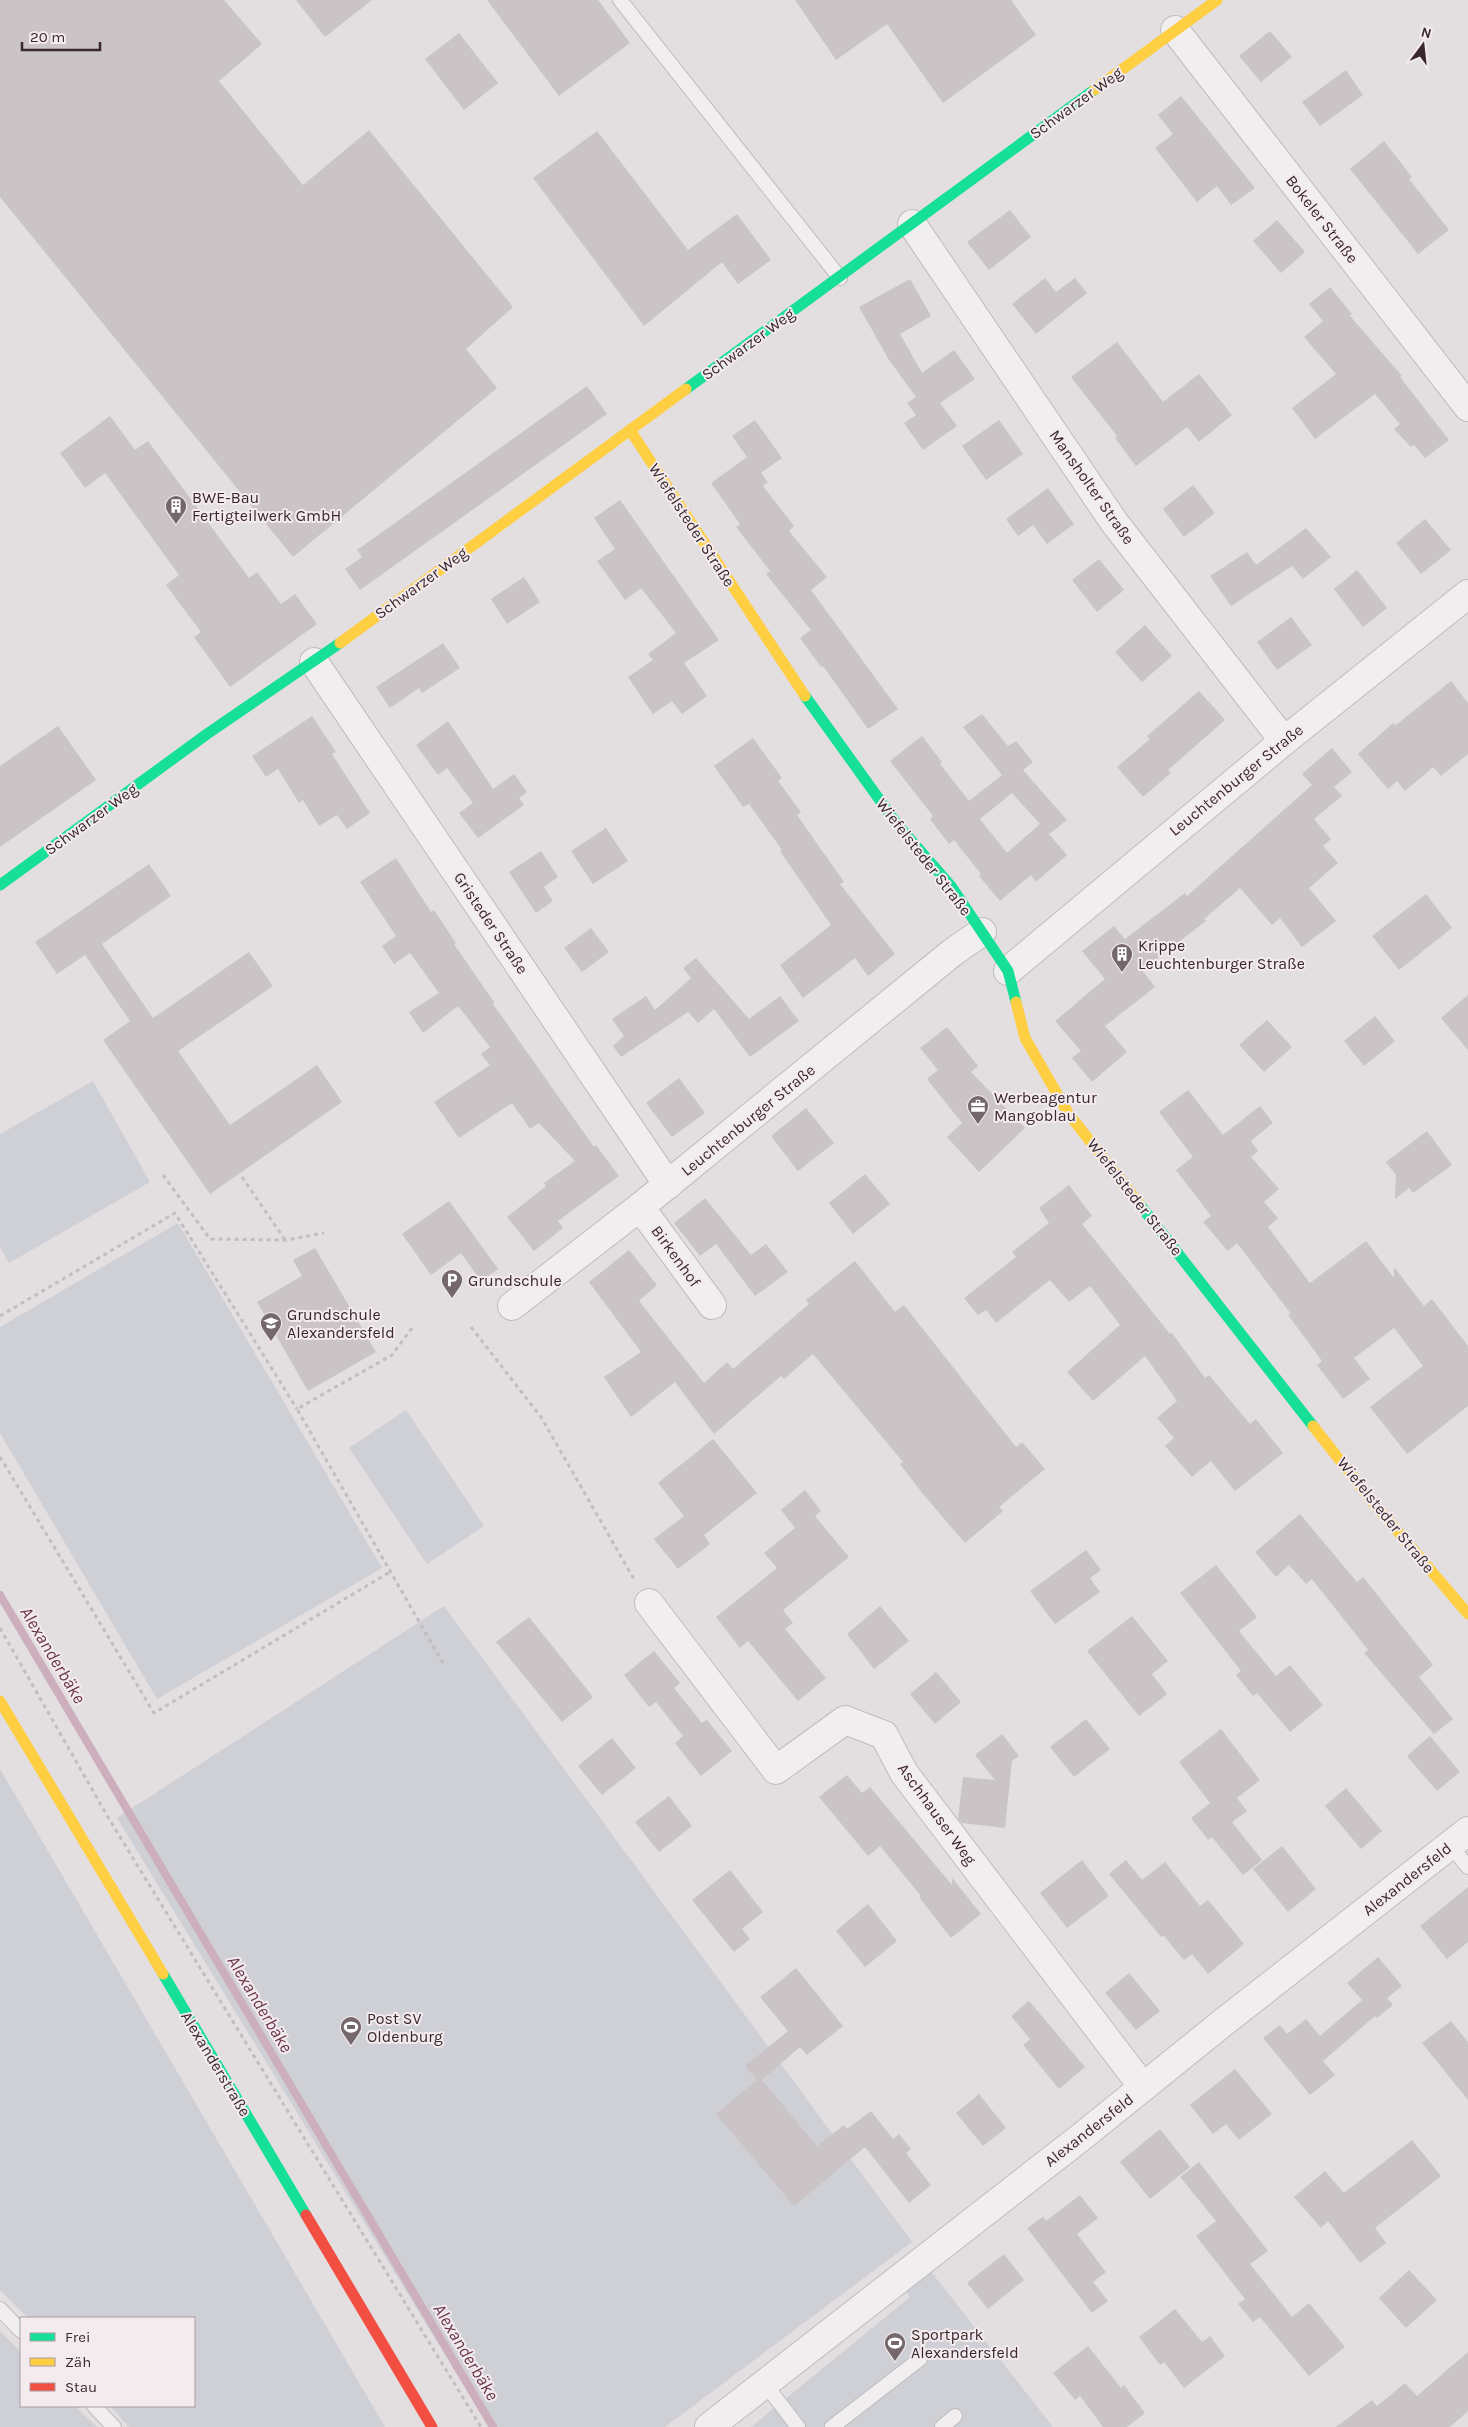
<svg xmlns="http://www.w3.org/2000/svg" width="1468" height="2427" font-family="Karla,sans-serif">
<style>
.green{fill:#cfcfd6}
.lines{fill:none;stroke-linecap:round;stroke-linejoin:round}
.stream{stroke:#ccaebc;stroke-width:8}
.building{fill:#cac4c7;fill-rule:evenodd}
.lane-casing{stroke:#c0bbbd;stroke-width:16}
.street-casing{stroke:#c0bbbd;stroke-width:30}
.path{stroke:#c2bdc0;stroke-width:3;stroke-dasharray:4 4;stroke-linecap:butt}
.lane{stroke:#f0eeee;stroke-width:14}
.street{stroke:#f0eeee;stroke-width:28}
.fast{stroke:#16e098;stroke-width:11}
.slow{stroke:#ffcf43;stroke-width:11}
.jam{stroke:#f24e42;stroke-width:11}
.labels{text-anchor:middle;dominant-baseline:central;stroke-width:4;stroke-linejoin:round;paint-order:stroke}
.street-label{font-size:16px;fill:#3a282e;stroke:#f3ebee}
.poi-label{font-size:16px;fill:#3a282e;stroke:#f3ebee;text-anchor:start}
.water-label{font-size:18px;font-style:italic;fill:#6a364c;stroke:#f3ebee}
</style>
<rect width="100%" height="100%" fill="#e3dee0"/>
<g class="green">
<polygon points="93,1081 150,1182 9,1263 0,1247 0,1134"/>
<polygon points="178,1223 382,1568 157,1699 0,1433 0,1327"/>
<polygon points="406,1410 484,1526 427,1564 349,1448"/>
<polygon points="444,1606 912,2242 665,2427 489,2427 117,1818"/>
<polygon points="0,1769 385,2427 129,2427 110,2406 194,2406 194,2318 28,2318 0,2290"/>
<polygon points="922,2260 1053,2427 751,2427 910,2297 898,2280"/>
<polygon points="0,2331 21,2352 21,2406 75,2406 97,2427 0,2427"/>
</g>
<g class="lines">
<polyline class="stream" points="0,1595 493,2427"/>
</g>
<g class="building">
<polygon points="0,0 224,0 262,44 219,81 303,185 369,130 513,307 466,349 497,388 293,557 0,197"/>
<polygon points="296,0 372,0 325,37"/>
<polygon points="487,0 598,0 630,43 559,96"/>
<polygon points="795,0 1011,0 1036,35 943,103 887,24 836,60"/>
<polygon points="1270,31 1292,57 1261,82 1239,56"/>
<polygon points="459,33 498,83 464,110 425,59"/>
<polygon points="1346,70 1363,95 1320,126 1302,102"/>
<polygon points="1181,96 1255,188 1231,205 1217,186 1197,202 1155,148 1173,134 1158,115"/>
<polygon points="597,131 688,250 737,214 771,260 738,284 722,262 644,326 533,178"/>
<polygon points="1384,141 1412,177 1409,179 1449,230 1418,254 1350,169"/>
<polygon points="1010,210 1031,237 989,270 967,242"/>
<polygon points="1277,220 1305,252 1281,273 1253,241"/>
<polygon points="1045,278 1056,292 1075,278 1087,293 1036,334 1012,304"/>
<polygon points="910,279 931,316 900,334 922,373 954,350 975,379 940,403 957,426 923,450 904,423 916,415 907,403 916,397 889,360 859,307"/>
<polygon points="1330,287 1352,314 1350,316 1402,376 1400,377 1449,440 1425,458 1414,445 1411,447 1394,429 1400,424 1375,394 1315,439 1292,408 1336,374 1304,337 1323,321 1309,304"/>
<polygon points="1117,342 1163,402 1199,374 1232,415 1199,442 1187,427 1136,466 1115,438 1117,436 1071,377"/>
<polygon points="587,386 607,414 360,590 345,569 362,557 357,550"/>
<polygon points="110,416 135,450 148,441 249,578 257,572 281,604 295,594 317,624 230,687 194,637 201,632 166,585 179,575 105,473 85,488 60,453"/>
<polygon points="755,420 782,458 761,473 768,482 763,486 794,526 789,531 827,577 811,590 898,709 868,729 823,666 821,667 800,638 811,630 766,574 770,571 736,527 740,524 711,483 747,457 732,436"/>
<polygon points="999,420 1023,454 986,480 962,446"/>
<polygon points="1193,485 1215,513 1184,537 1163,509"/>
<polygon points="1048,488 1074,524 1047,544 1033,525 1018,536 1006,519"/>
<polygon points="620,500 719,640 684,663 707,696 682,714 672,701 653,714 628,677 653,660 648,654 676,633 641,588 625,600 597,561 615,549 594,518"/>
<polygon points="1425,519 1451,550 1421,574 1396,543"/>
<polygon points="1306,528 1331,557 1303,579 1292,566 1231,606 1210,576 1247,552 1256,565"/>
<polygon points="1099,559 1124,590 1097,612 1072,580"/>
<polygon points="1357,570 1387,608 1363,627 1334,589"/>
<polygon points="524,577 540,602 507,624 491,599"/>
<polygon points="1291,617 1312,645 1277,670 1257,642"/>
<polygon points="1145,625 1172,656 1142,682 1115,652"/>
<polygon points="443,643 460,668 422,693 419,688 390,708 376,687"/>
<polygon points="1451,681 1468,703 1468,754 1441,776 1433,767 1405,791 1397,781 1388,789 1358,754 1393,723 1396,725"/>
<polygon points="1199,691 1225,720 1168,770 1171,773 1143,797 1117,767 1150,739 1147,736"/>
<path d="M982,714L1008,746L1016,741L1033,762L1023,770L1067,820L1049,834L1067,855L1036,882L1031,875L1000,901L979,876L981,874L954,840L949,844L930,819L933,816L890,761L922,736L942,762L940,764L969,801L1002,775L963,727ZM1012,793L1040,824L1007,853L980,819Z"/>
<polygon points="312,716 336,752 332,754 370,813 347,829 337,815 319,826 303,800 299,803 278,769 266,777 252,756"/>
<polygon points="448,721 493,789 514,774 527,792 519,798 524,805 478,838 459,813 473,803 447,768 438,775 416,745"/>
<polygon points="58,726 96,780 0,847 0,766"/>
<polygon points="753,738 782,778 778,781 801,812 797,815 844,882 840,884 895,954 868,976 855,958 803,998 780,965 831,925 780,851 782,850 749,804 743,807 714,766"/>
<polygon points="1332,748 1352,772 1334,787 1342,796 1314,819 1331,839 1323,846 1338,863 1309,888 1336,921 1302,947 1280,918 1272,925 1240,888 1204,919 1206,921 1142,970 1155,987 1105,1026 1127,1052 1092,1082 1072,1058 1081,1051 1055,1021 1105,979 1082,951 1114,926 1125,939 1185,893 1187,896 1312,785 1302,774"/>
<polygon points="606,828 628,861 593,884 571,851"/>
<polygon points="541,851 558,877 544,887 553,901 536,913 509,872"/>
<polygon points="396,858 431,912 434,910 456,943 454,944 494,1002 493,1004 594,1147 596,1145 619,1176 558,1221 563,1228 534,1251 507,1217 546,1186 544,1183 575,1161 539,1123 530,1129 512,1103 459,1138 434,1102 490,1065 481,1054 490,1047 458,1006 423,1033 409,1012 439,993 410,953 394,964 382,946 396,936 360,882"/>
<polygon points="149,864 171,896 102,944 153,1018 249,952 273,986 178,1051 230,1125 317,1065 342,1102 210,1194 103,1040 130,1021 85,955 57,974 35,942"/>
<polygon points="1426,894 1452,928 1399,970 1372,936"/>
<polygon points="591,928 609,952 582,972 564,948"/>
<polygon points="696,958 749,1019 780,996 799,1021 750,1057 714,1009 698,1023 688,1012 621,1057 613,1046 624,1036 612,1019 646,996 655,1010 691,978 683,968"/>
<polygon points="1468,995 1468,1050 1441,1018"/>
<polygon points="1375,1016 1395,1041 1364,1066 1344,1041"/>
<polygon points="1267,1020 1292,1047 1264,1072 1239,1045"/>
<polygon points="947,1027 978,1066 971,1072 1025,1128 979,1172 947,1137 962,1123 927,1079 938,1070 920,1048"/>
<polygon points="679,1078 705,1113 672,1137 646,1103"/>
<polygon points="1188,1090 1223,1135 1260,1106 1273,1123 1251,1141 1258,1151 1251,1157 1279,1189 1264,1202 1278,1218 1268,1227 1310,1283 1366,1241 1394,1278 1394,1267 1424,1306 1432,1299 1468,1346 1468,1406 1407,1454 1370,1407 1423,1366 1394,1328 1354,1358 1370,1379 1343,1399 1317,1365 1322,1361 1288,1315 1291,1314 1237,1243 1228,1251 1203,1222 1211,1216 1176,1170 1193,1157 1159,1112"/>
<polygon points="806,1108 834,1143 798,1171 771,1136"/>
<polygon points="1427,1131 1452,1165 1413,1193 1409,1188 1395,1199 1396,1175 1386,1162"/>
<polygon points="865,1174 890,1204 853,1234 829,1203"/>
<polygon points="1069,1185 1092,1216 1082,1224 1170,1334 1172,1333 1205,1378 1209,1375 1250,1424 1256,1419 1283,1453 1235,1491 1211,1461 1192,1477 1165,1446 1174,1438 1157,1418 1177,1401 1145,1356 1093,1401 1067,1372 1120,1325 1090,1286 1069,1302 1050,1280 996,1323 986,1310 978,1315 964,1298 1016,1257 1012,1252 1049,1223 1039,1208"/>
<polygon points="705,1198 751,1255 766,1244 788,1272 755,1296 716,1244 700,1256 674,1223"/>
<polygon points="449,1201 498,1269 481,1281 461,1253 431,1275 402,1234"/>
<polygon points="315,1248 376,1352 308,1391 257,1302 302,1276 293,1260"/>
<polygon points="629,1250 657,1285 639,1301 704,1383 727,1362 733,1369 809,1304 806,1300 855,1261 895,1312 904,1305 1016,1447 1022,1442 1045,1469 999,1507 1003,1511 965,1543 923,1494 900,1464 903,1462 813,1354 784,1379 781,1376 714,1434 675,1382 631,1417 604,1377 641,1352 589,1282"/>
<polygon points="713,1439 757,1493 704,1535 710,1544 678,1569 654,1539 684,1516 658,1483"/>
<polygon points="805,1490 821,1511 815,1516 849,1557 783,1610 793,1623 785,1629 826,1678 798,1701 748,1641 740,1648 716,1617 777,1568 764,1553 795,1528 781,1510"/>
<polygon points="1300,1514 1357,1582 1363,1577 1433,1665 1419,1677 1453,1719 1434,1734 1364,1653 1368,1650 1312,1579 1306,1584 1289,1565 1276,1577 1255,1552"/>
<polygon points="1086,1550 1101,1570 1090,1578 1100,1592 1055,1624 1030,1591"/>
<polygon points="1216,1565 1257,1617 1239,1631 1276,1676 1290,1665 1323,1705 1290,1732 1257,1693 1253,1696 1236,1675 1241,1671 1180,1593"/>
<polygon points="880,1606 909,1641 874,1669 847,1634"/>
<polygon points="1132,1616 1168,1661 1152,1674 1167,1694 1139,1716 1087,1651"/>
<polygon points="529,1617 593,1697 562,1722 496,1642"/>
<polygon points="654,1651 680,1683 674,1688 702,1723 707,1720 732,1751 701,1776 675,1743 683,1736 656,1702 649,1707 624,1675"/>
<polygon points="936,1672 961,1702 935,1724 910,1694"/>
<polygon points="1086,1719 1110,1749 1074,1777 1050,1747"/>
<polygon points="1221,1729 1260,1780 1237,1798 1247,1811 1232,1822 1262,1860 1243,1875 1212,1837 1208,1840 1191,1818 1210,1803 1179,1762"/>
<polygon points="1002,1734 1019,1756 1012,1761 1005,1828 962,1823 958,1819 963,1777 995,1780 975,1755"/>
<polygon points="1430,1736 1460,1772 1437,1791 1407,1756"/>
<polygon points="612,1738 636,1768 602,1795 578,1766"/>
<polygon points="847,1775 862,1793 870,1787 952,1885 952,1878 981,1914 951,1938 919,1897 921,1896 880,1846 868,1856 819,1797"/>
<polygon points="1346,1788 1382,1831 1361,1849 1325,1806"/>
<polygon points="669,1796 692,1826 659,1852 635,1822"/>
<polygon points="1282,1846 1316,1889 1288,1912 1253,1869"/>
<polygon points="1082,1860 1109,1896 1067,1928 1040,1893"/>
<polygon points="1126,1860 1142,1880 1165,1862 1200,1906 1208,1900 1244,1944 1208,1974 1192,1954 1184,1960 1164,1936 1161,1937 1109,1874"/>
<polygon points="730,1870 763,1912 742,1929 750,1939 734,1952 692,1900"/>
<polygon points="1468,1887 1468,1942 1447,1959 1420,1926"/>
<polygon points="868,1904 897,1941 865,1967 836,1931"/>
<polygon points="1378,1957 1402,1986 1387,1998 1393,2005 1377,2018 1375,2016 1323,2061 1335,2075 1310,2095 1263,2038 1280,2025 1287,2034 1306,2019 1320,2036 1362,2000 1347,1983"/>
<polygon points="796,1968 843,2026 807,2055 800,2047 762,2080 817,2146 844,2125 847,2129 871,2111 893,2139 899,2134 911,2149 906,2153 931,2185 909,2203 865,2147 794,2206 716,2114 757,2080 745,2066 788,2031 760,1997"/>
<polygon points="1129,1973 1160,2011 1136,2030 1105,1993"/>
<polygon points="1029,2001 1085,2067 1059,2089 1023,2045 1030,2039 1011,2016"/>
<polygon points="1451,2021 1468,2042 1468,2100 1422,2043"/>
<polygon points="1235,2069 1272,2114 1239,2140 1226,2124 1213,2134 1190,2105"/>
<polygon points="979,2094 1006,2128 983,2146 956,2113"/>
<polygon points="1160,2129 1190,2167 1150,2199 1120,2162"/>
<polygon points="1412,2140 1441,2176 1375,2228 1386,2243 1360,2263 1328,2221 1321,2228 1294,2197 1325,2171 1344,2193"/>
<polygon points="1199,2162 1268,2251 1250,2264 1292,2317 1309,2303 1345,2347 1309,2376 1260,2317 1253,2322 1238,2304 1245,2299 1196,2236 1216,2221 1180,2177"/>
<polygon points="1080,2195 1098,2218 1077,2234 1106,2272 1093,2282 1108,2301 1092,2313 1027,2228 1043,2217 1046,2221"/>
<polygon points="1004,2254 1024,2280 988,2309 967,2283"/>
<polygon points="1409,2270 1437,2300 1406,2328 1379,2298"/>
<polygon points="1175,2309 1202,2342 1210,2336 1225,2356 1184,2388 1164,2362 1160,2365 1139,2337"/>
<polygon points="1088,2346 1121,2388 1124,2385 1145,2413 1127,2427 1103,2427 1080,2396 1075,2400 1053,2373"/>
<polygon points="1468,2352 1468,2411 1450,2427 1336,2427 1372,2400 1377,2406 1405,2383 1417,2396"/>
</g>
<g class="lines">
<g class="lane-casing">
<g id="lane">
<polyline points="620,0 840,278"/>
<polyline points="1450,1845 1468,1867"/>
<polyline points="0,2309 21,2331"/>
<polyline points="765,2384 798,2427"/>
<polyline points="94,2406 114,2427"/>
<polyline points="832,2427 920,2359"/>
<polyline points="942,2427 955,2416"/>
</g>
</g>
<g class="street-casing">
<g id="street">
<polyline points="1175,30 1468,407"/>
<polyline points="912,224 1114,522 1284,741"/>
<polyline points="314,662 668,1185"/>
<polyline points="1008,971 1284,741 1468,594"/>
<polyline points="640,1207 712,1305"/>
<polyline points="512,1306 640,1207 953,952 982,932"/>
<polyline points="649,1603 776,1770 845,1720 884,1735 904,1773 1143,2087"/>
<polyline points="709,2427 1080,2138 1225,2021 1468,1831"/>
</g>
</g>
<g class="path">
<polyline points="163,1175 210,1239 286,1240 324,1233"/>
<polyline points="242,1177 285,1240"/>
<polyline points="0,1316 175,1213 297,1409"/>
<polyline points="471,1327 541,1417 635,1581"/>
<polyline points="412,1328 392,1355 297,1409 444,1665"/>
<polyline points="0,1457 154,1713 390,1572"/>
<polyline points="0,1628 109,1819 481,2427"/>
</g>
<use href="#lane" class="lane"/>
<use href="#street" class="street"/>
<g class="fast">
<polyline points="686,389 1094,90"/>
<polyline points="805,696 897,824 951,886 1008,971 1016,1002"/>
<polyline points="0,885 207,734 340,643"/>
<polyline points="1140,1205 1313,1426"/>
<polyline points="163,1974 306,2215"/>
</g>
<g class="slow">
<polyline points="1094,90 1217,0"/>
<polyline points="630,430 805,696"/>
<polyline points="340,643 686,389"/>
<polyline points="1016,1002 1025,1038 1068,1113 1140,1205"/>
<polyline points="1313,1426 1376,1506 1468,1614"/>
<polyline points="0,1701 163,1974"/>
</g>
<polyline class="jam" points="306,2215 432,2427"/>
</g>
<defs>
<g id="building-pin" transform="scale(1.125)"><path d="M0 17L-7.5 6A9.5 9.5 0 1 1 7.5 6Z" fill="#75686c" stroke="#f3ebee"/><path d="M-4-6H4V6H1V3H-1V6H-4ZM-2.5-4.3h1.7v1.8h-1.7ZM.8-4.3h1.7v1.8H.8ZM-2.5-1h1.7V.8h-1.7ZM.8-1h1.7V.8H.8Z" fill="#fff"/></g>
<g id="office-pin" transform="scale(1.125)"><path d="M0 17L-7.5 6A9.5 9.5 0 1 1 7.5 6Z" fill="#75686c" stroke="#f3ebee"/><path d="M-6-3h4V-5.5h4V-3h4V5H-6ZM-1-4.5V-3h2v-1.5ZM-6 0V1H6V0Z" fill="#fff"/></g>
<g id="parking-pin" transform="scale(1.125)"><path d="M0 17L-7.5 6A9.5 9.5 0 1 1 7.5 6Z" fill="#75686c" stroke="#f3ebee"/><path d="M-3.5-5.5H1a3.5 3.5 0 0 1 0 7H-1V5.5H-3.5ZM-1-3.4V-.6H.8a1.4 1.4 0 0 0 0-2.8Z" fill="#fff"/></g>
<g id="school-pin" transform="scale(1.125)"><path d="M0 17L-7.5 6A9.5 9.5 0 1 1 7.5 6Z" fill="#75686c" stroke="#f3ebee"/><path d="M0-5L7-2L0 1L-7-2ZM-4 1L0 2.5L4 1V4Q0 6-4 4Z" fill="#fff"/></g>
<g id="stadium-pin" transform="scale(1.125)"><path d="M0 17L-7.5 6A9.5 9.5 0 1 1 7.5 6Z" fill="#75686c" stroke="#f3ebee"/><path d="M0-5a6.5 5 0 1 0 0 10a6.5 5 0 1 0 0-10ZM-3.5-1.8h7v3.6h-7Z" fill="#fff"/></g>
</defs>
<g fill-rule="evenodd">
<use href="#building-pin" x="176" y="506"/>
<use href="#building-pin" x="1122" y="954"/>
<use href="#office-pin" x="978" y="1106"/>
<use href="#parking-pin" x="452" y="1280"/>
<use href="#school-pin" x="271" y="1323"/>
<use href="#stadium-pin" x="351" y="2027"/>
<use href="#stadium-pin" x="895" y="2343"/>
</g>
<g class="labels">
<g class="street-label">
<text transform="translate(1076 103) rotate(-36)">Schwarzer Weg</text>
<text transform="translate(1322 219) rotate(52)">Bokeler Straße</text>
<text transform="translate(748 344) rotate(-36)">Schwarzer Weg</text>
<text transform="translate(1092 487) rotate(55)">Mansholter Straße</text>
<text transform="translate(692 525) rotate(57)">Wiefelsteder Straße</text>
<text transform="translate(421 583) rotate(-36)">Schwarzer Weg</text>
<text transform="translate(1236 780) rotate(-39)">Leuchtenburger Straße</text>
<text transform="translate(91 819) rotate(-36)">Schwarzer Weg</text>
<text transform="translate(924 857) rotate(52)">Wiefelsteder Straße</text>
<text transform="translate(491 923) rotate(56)">Gristeder Straße</text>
<text transform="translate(748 1120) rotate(-39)">Leuchtenburger Straße</text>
<text transform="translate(1135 1197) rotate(52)">Wiefelsteder Straße</text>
<text transform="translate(676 1256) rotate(54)">Birkenhof</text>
<text transform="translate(1386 1515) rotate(51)">Wiefelsteder Straße</text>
<text transform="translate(937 1814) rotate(54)">Aschhauser Weg</text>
<text transform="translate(1407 1879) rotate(-38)">Alexandersfeld</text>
<text transform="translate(216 2064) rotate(59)">Alexanderstraße</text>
<text transform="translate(1089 2130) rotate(-38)">Alexandersfeld</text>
</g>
<g class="poi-label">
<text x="192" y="497">BWE-Bau<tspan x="192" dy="18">Fertigteilwerk GmbH</tspan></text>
<text x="1138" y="945">Krippe<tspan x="1138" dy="18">Leuchtenburger Straße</tspan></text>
<text x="994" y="1097">Werbeagentur<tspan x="994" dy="18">Mangoblau</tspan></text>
<text x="468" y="1280">Grundschule</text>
<text x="287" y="1314">Grundschule<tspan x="287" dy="18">Alexandersfeld</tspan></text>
<text x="367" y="2018">Post SV<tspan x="367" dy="18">Oldenburg</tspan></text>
<text x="911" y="2334">Sportpark<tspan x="911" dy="18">Alexandersfeld</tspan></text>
</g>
<g class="water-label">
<text transform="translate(53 1655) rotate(59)">Alexanderbäke</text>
<text transform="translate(260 2004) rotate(59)">Alexanderbäke</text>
<text transform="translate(466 2352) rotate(59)">Alexanderbäke</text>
</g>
</g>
<rect x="20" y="2317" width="175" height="90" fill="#f3ebee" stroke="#a99da1"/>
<rect x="30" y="2333" width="25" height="8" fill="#16e098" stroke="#a99da1"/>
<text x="65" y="2342" font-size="15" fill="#3a282e">Frei</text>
<rect x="30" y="2358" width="25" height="8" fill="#ffcf43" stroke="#a99da1"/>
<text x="65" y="2367" font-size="15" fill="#3a282e">Zäh</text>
<rect x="30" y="2383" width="25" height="8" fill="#f24e42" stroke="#a99da1"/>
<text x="65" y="2392" font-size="15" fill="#3a282e">Stau</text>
<g transform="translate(1423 45) rotate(15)" stroke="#f3ebee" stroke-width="4" paint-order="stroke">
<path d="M0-4L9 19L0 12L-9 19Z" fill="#3a282e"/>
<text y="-8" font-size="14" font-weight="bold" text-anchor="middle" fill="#3a282e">N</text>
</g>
<path d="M22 42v8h78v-8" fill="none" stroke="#3a282e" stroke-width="2.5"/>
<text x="30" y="42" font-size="15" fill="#3a282e" stroke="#f3ebee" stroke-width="4" paint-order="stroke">20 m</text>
</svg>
